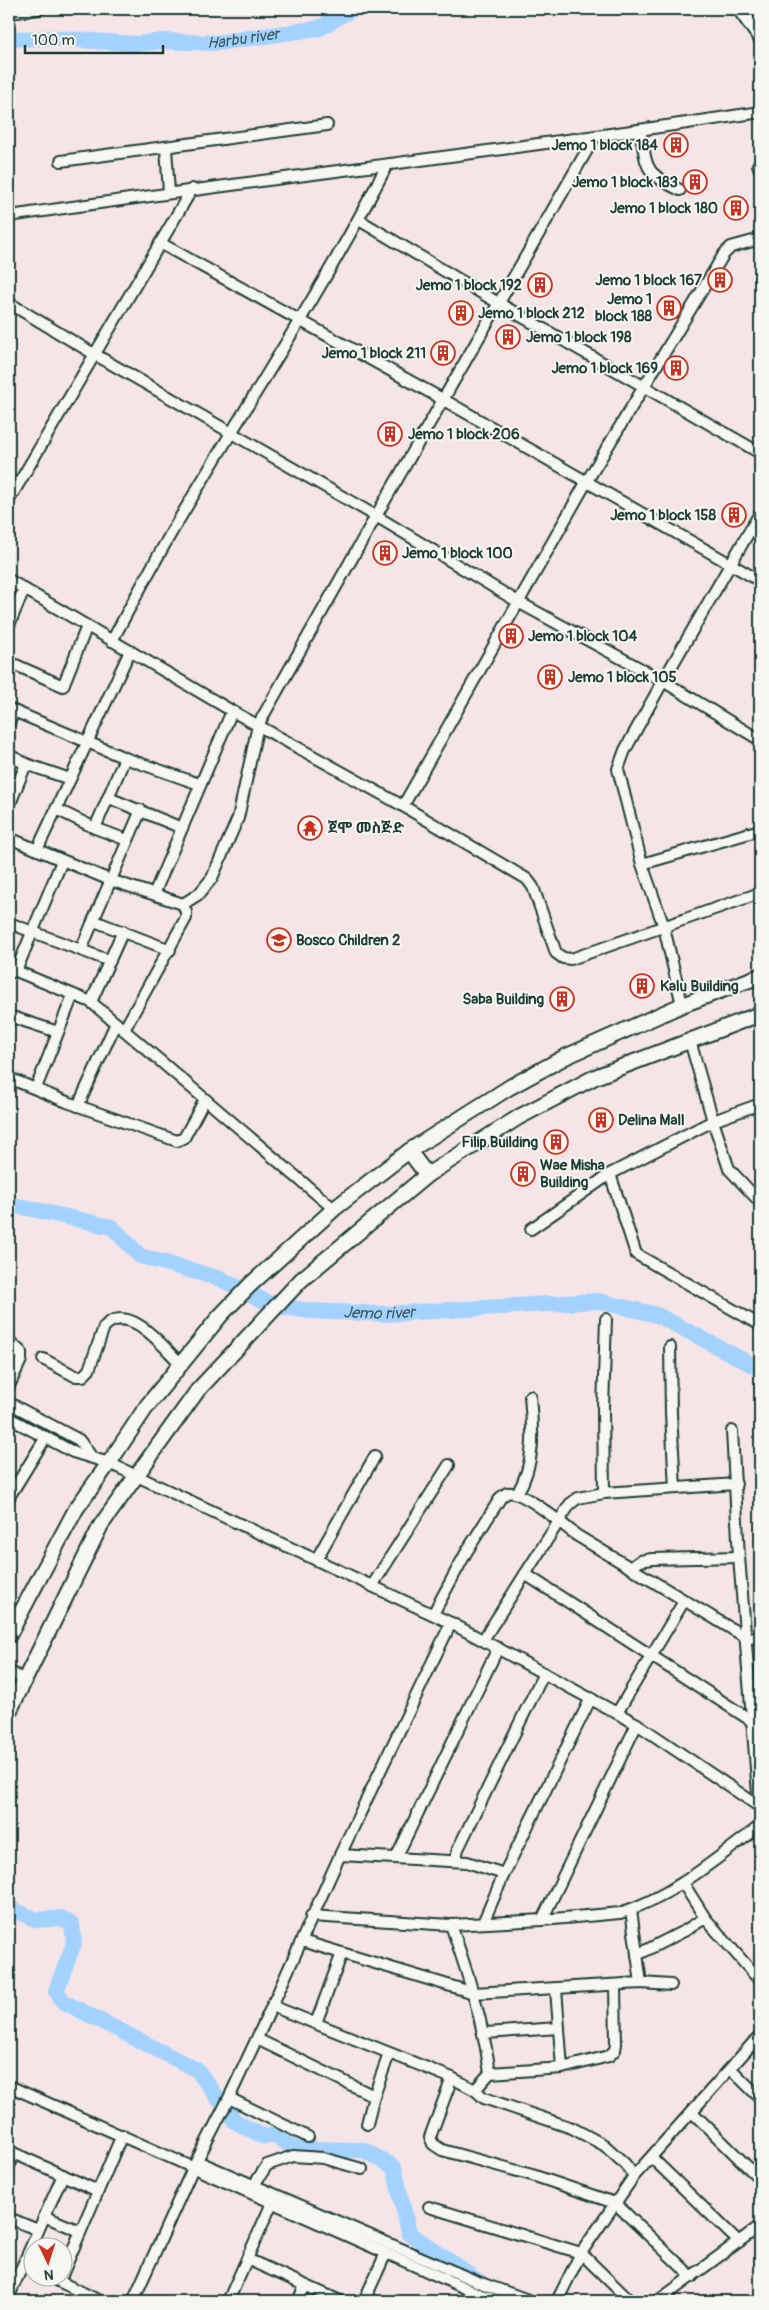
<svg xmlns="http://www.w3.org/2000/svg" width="769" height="2310" font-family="Pangolin,'Noto Sans Ethiopic',sans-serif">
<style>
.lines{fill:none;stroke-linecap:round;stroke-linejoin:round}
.river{stroke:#a3d2ff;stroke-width:16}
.minor-casing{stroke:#1f3d34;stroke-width:14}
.major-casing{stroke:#1f3d34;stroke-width:18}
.minor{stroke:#f6f6f2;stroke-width:10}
.major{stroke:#f6f6f2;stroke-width:14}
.labels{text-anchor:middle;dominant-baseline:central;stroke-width:4;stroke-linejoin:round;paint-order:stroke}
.poi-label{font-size:15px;font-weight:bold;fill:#1f3d34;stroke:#f6f6f2;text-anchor:end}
.water-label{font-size:16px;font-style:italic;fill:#395b5d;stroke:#f6f6f2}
</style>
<rect width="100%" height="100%" fill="#f6e5e7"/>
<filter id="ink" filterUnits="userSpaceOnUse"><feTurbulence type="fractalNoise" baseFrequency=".02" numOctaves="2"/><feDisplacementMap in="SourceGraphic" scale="10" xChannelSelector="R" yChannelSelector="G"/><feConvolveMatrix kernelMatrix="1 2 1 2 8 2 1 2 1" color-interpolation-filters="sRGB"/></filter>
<g filter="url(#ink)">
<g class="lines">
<g class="river">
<path id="s1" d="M9,39L51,38L135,44L163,41L216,43L320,28L352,9"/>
<path id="s2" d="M9,1204L112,1227L140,1256L221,1279L272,1305L309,1311L385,1314L598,1301L657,1315L760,1369"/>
<polyline points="9,1908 37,1920 61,1918 72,1924 74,1943 56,1991 64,2002 197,2070 220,2101"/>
<polyline points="228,2112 236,2122 264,2137 274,2135 296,2149 364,2150 394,2167 409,2233 484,2285 484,2301"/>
</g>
<g class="minor-casing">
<g id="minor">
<polyline points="11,9 17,12 39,9"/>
<path d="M640,130C648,170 643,172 680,190"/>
<polyline points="166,148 169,193"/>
<polyline points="61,161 327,125"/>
<polyline points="758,165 760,170"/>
<path d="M9,216C259,179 510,151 760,112"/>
<polyline points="359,220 500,304 760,453"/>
<polyline points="160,243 444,400 760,581"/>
<polyline points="9,303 94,354 376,516 520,603 663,681 760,740"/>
<polyline points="9,500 192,189"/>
<polyline points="9,580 232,711 403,806 527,879 533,887 556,953 563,958 571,959 760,893"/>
<polyline points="9,625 24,589"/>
<path d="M112,641C131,605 150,570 170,535C242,411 322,292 387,165"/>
<polyline points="9,662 63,686 87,626"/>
<polyline points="9,709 125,758 199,784"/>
<polyline points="9,723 14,711"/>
<polyline points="9,755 26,764 70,779"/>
<polyline points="109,798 182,828"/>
<polyline points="9,806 26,764"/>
<polyline points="403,806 587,481 724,254 731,247 760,239"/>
<polyline points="56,809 95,828 127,840"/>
<polyline points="141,810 94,919 97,922 170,950"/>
<polyline points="95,828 125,758"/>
<polyline points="9,838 110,880 183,904 186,912 186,918 124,1030"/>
<polyline points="37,850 130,651"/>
<polyline points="642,864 760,830"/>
<polyline points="154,894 232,711"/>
<polyline points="183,904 199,894 212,878 238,818 258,725 376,516 594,138"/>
<polyline points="9,923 110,961"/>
<polyline points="81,950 94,919"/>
<polyline points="16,971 62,861"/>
<polyline points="9,973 16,971 91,1002 334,1209"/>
<polyline points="91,1002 123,931"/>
<polyline points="682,1005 664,927 642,864 618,769 625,750 663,681 760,513"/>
<polyline points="9,1016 58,1032"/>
<polyline points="690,1041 713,1121 729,1169 760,1202"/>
<polyline points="9,1078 67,1102 177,1141 184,1138 205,1099"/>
<polyline points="36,1088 73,995"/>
<polyline points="78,1106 116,1023"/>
<polyline points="610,1174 636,1254 760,1325"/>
<polyline points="531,1229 610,1174 713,1121 760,1104"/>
<polyline points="9,1341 21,1352 21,1360 9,1386"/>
<polyline points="670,1347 671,1413 675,1488"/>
<path d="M43,1359L75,1376H83L89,1370L104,1327C129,1301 163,1347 181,1364"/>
<polyline points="9,1403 79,1440 91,1456"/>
<polyline points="9,1418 73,1452 109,1463 451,1623 637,1724 760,1807"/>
<polyline points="732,1431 739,1557 759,1806"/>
<polyline points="604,1493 603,1408 606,1319"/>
<path d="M517,1494C536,1462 533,1431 530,1396"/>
<polyline points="9,1497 46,1437"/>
<polyline points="316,1560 375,1456"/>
<polyline points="630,1568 640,1561 652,1559 739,1557"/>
<polyline points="525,1574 752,1721"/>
<polyline points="372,1586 449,1465"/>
<path d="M433,1614L467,1551L501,1497C503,1496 505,1494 507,1493C521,1489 565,1526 576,1535L747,1638L760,1637"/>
<polyline points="483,1640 570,1504 578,1498 604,1493 736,1484"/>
<polyline points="9,1671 24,1680"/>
<polyline points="617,1713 684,1601"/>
<polyline points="340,1855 467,1862 504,1874"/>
<polyline points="396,1858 498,1648"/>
<polyline points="455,1861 458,1849 544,1673"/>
<polyline points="683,1883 705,1918 760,1981"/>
<polyline points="631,1910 641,1983"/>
<path d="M311,1916L451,1925L542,1920L620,1913C672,1897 717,1858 760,1826"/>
<polyline points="542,1920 637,1724"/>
<polyline points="483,1923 504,1874 591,1698"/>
<path d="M451,1925C468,1974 483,2021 490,2073L475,2090"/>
<polyline points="302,1941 474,1993 641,1983 671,1985"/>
<polyline points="637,1955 686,1930 705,1918"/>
<polyline points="556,1989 562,2068"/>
<polyline points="272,2006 452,2078 475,2090 484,2098 572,2128 604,2145 625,2164 634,2176"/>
<polyline points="316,2023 342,1953"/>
<polyline points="485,2033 559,2028"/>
<polyline points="257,2039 374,2096"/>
<polyline points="731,2069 760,2098"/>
<polyline points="490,2073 562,2068 609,2056 615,2050 616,2044 615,1986"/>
<polyline points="452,2078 430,2137 433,2144 442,2150 532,2175 615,2203 692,2277"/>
<polyline points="9,2086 386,2253 481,2295 501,2301"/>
<polyline points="229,2098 308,2137"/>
<polyline points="692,2112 760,2179"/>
<polyline points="367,2124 374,2096 389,2054"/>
<polyline points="9,2151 98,2191"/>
<polyline points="652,2158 739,2242"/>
<polyline points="197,2161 478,2282 531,2301"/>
<polyline points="9,2166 14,2154"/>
<polyline points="254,2185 267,2165 293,2156 323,2158 362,2169"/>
<polyline points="429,2207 581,2253 630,2301"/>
<polyline points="46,2217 80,2231"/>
<polyline points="9,2218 38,2230"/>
<polyline points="247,2259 340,2301"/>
<polyline points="62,2275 122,2135"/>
<polyline points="52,2278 100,2301"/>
<polyline points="9,2296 63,2175"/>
<polyline points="133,2301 193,2168 229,2098 272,2006 340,1855 451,1623"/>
<polyline points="228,2301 272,2203"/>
<polyline points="298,2301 305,2286"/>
<polyline points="364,2301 386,2253"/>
<polyline points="557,2301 581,2253 634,2176 760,2035"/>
<polyline points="658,2301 760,2226"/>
</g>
</g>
<g class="major-casing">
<g id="major">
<polyline points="740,9 760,37"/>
<polyline points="409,1151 427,1175"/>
<polyline points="9,1635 76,1509 109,1463 147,1406 220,1316 250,1285 334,1209 409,1151 510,1087 565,1057 682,1005 760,976"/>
<polyline points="9,1712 101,1525 198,1390 301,1280 427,1175 519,1117 595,1077 760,1014"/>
</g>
</g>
<use href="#minor" class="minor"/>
<use href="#major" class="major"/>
</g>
</g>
<defs>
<g id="building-ring" transform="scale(1.25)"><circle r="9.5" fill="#f6f6f2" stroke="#c8321e" stroke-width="1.5"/><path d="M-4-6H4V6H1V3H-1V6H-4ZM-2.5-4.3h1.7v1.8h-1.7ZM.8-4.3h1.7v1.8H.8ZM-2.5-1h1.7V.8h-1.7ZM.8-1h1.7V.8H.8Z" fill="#c8321e"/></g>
<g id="temple-ring" transform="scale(1.25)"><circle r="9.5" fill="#f6f6f2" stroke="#c8321e" stroke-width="1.5"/><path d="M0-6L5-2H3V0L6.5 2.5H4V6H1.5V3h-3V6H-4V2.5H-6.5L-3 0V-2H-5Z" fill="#c8321e"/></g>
<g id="school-ring" transform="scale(1.25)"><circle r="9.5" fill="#f6f6f2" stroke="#c8321e" stroke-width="1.5"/><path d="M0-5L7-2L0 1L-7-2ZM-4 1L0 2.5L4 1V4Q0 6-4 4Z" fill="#c8321e"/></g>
</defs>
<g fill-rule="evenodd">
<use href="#building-ring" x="676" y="145"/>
<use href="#building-ring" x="695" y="182"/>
<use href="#building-ring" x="736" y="208"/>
<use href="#building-ring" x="720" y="280"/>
<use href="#building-ring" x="540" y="285"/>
<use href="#building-ring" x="669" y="308"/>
<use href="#building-ring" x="461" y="313"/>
<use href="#building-ring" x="508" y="337"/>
<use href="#building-ring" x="443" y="353"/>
<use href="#building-ring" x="676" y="368"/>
<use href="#building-ring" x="390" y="434"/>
<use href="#building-ring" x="734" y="515"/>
<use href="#building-ring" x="385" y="553"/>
<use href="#building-ring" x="511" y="636"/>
<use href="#building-ring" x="550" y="677"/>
<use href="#temple-ring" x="310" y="828"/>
<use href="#school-ring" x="279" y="940"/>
<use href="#building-ring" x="642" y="986"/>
<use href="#building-ring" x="562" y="999"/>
<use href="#building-ring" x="601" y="1120"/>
<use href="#building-ring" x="556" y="1142"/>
<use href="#building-ring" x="523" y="1174"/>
</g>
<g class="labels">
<g class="poi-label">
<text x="658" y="145">Jemo 1 block 184</text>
<text x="678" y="182">Jemo 1 block 183</text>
<text x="718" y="208">Jemo 1 block 180</text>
<text x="702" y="280">Jemo 1 block 167</text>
<text x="522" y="285">Jemo 1 block 192</text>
<text x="652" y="299">Jemo 1<tspan x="652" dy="17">block 188</tspan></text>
<text x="478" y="313" text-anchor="start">Jemo 1 block 212</text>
<text x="526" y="337" text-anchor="start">Jemo 1 block 198</text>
<text x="426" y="353">Jemo 1 block 211</text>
<text x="658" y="368">Jemo 1 block 169</text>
<text x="408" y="434" text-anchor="start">Jemo 1 block 206</text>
<text x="716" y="515">Jemo 1 block 158</text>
<text x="402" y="553" text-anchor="start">Jemo 1 block 100</text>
<text x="528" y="636" text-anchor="start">Jemo 1 block 104</text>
<text x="568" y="677" text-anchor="start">Jemo 1 block 105</text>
<text x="328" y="828" text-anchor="start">ጀሞ መስጅድ</text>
<text x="296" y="940" text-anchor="start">Bosco Children 2</text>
<text x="660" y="986" text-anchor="start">Kalu Building</text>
<text x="544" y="999">Saba Building</text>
<text x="618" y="1120" text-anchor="start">Delina Mall</text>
<text x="538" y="1142">Filip Building</text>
<text x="540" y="1165" text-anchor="start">Wae Misha<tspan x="540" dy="17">Building</tspan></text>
</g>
<g class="water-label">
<text stroke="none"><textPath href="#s1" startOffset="235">Harbu river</textPath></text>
<text stroke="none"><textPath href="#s2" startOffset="395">Jemo river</textPath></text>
</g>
</g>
<rect width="769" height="2310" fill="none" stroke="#f6f6f2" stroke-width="30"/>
<rect x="15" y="15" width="739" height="2280" fill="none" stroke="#1f3d34" stroke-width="2" filter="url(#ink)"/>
<g transform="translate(48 2262) rotate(176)"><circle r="24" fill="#f6f6f2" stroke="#a0aca6"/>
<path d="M0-4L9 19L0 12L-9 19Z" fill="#c8321e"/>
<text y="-8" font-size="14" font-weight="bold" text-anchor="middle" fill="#1f3d34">N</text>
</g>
<path d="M25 45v8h138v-8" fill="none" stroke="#1f3d34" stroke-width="2.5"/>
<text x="32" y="45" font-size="15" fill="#1f3d34" stroke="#f6f6f2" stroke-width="4" paint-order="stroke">100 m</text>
</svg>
